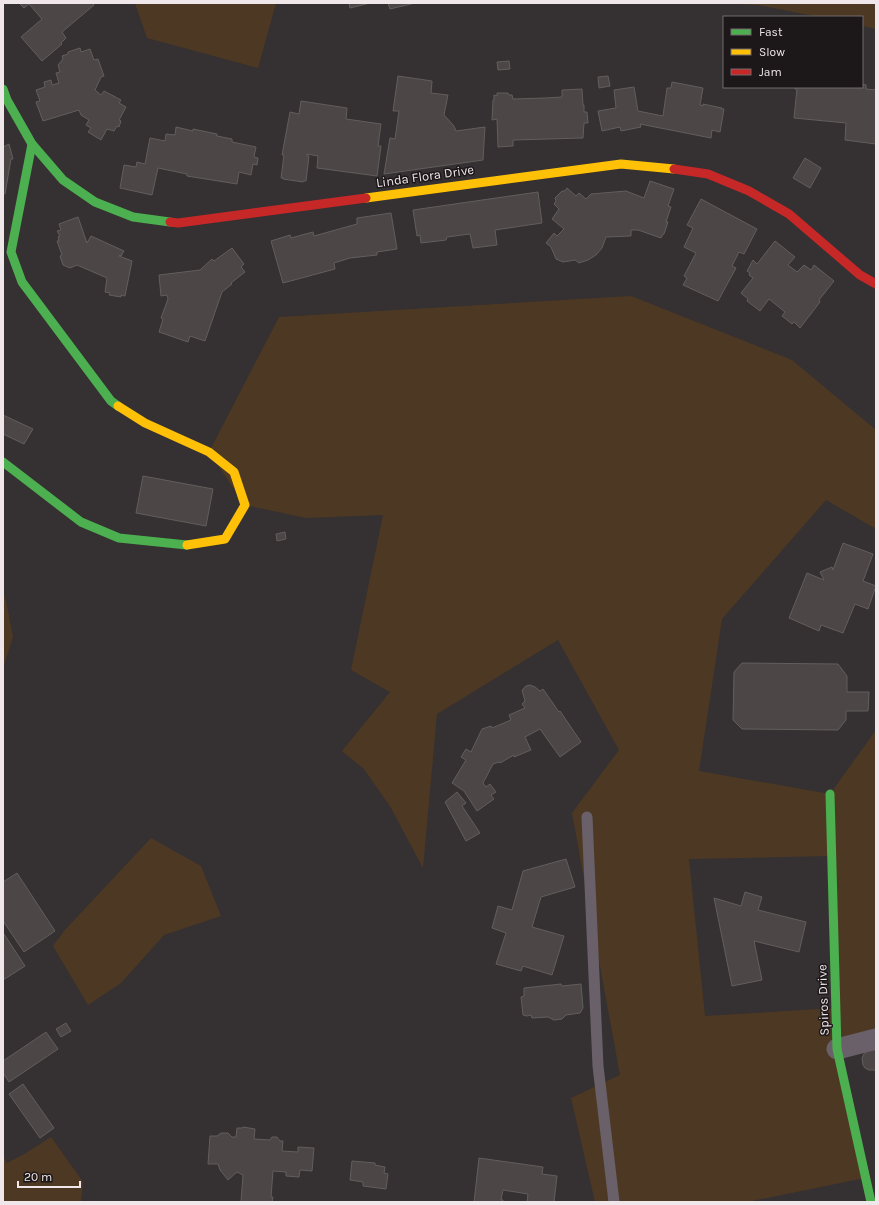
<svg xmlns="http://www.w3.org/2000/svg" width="879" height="1205" font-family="Karla,sans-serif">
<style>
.green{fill:#4d3923;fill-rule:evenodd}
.building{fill:#4c4746;stroke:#635e5e}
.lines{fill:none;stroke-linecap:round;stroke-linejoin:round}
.lane{stroke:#696069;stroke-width:11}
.street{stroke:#696069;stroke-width:21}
.fast{stroke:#4caf50;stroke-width:9}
.slow{stroke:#ffc107;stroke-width:9}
.jam{stroke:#c62828;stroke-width:9}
.labels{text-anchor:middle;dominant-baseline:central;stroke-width:3;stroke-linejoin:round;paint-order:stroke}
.street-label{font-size:13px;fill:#efe7e9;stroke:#1c1719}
</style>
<rect width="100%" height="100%" fill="#353031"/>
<g class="green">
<polygon points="135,3 276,3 258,68 147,38"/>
<polygon points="718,3 876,3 876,29 862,26 862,17 819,17 758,5"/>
<path d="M631,296L792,360L876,430V529L826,500L722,619L699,771L830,794L876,730V1039L837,1048L865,1178L747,1202H595L571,1098L620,1075L572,813L619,750L558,640L437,714L423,868L391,808L364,769L342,751L390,692L351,670L383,515L306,518L245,505L209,452L279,317ZM831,856L836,1008L705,1016L689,859Z"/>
<polygon points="3,592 6,601 13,637 3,668"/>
<polygon points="151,838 201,866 221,916 164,935 121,983 88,1005 53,946 64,931"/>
<polygon points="51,1137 83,1182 81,1202 3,1202 3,1156 7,1163 26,1153"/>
</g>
<g class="building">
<polygon points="19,3 92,3 94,5 62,32 66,38 61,43 62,44 42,61 21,37 42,19 29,4 24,8"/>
<polygon points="349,3 370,3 350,8"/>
<polygon points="388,3 415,3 390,9"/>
<polygon points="80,48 81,52 90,49 94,60 98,59 104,76 101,77 95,90 101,95 104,91 121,100 119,103 126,107 119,120 121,121 119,127 117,126 114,131 107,129 101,140 88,132 91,128 86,125 89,120 81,115 79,110 43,121 36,102 40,101 36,90 45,87 44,82 51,80 52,85 59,83 56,73 60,72 58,65 63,59 62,56 68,54 68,52"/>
<polygon points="509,61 510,69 498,70 497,62"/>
<polygon points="398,76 432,81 431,93 448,95 444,115 454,126 456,131 485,127 483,160 384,174 390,138 395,139 399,111 393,111"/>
<polygon points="608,76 610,86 599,88 598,77"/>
<polygon points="672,82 703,88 700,105 703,106 703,104 722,108 721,109 724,109 720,132 712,130 711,138 640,124 641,127 621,131 620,127 602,131 598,111 616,108 614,90 634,87 638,111 663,116 667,88 671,88"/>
<polygon points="862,84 866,85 866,89 876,90 876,144 845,140 846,123 794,118 797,89 795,89 795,87 862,87"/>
<polygon points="582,89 583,105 584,105 584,112 587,112 588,123 584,123 583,138 513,140 513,146 498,147 497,119 492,120 493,100 494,100 494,95 497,96 497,93 508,93 509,95 512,95 513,99 545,98 562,97 562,90"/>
<polygon points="301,101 347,108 346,119 381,124 378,146 381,146 377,176 317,168 318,156 307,154 307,156 309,156 306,181 303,181 303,182 283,179 283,178 281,178 284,155 282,155 290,112 299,114"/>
<polygon points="176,127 193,131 193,129 217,134 217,136 232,139 232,142 256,147 254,157 258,158 257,165 253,164 251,175 239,172 237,184 187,176 187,174 158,168 152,195 120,188 124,165 136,167 137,162 145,164 150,138 165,141 166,134 175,135"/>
<polygon points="9,144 13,159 11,159 5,194 3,193 3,147"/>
<polygon points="805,158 821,168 810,188 793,178"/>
<polygon points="650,181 674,189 668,206 671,207 666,222 668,222 664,234 663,234 661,238 638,230 631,230 631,236 606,237 602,248 596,255 588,260 579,263 575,260 563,262 556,259 551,247 546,243 554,233 557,236 564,229 552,219 559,209 554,204 556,201 555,198 562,191 565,191 567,188 576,196 579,193 586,199 591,194 626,191 644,198"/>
<polygon points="538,192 542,223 495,230 497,245 473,248 470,234 447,237 446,240 421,243 420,235 417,236 413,210"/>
<polygon points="701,199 757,229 744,254 739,252 732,266 736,268 718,301 683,285 687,278 684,276 696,253 684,247 693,228 687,225"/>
<polygon points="391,213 397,249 377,252 377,255 350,258 334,263 335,269 283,283 271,241 290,235 291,238 313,232 314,236 357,224 357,218"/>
<polygon points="78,217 87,243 91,236 124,251 121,256 120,255 119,256 132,261 125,296 121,295 121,297 109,295 110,293 105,292 107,278 77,265 70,268 63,265 60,256 62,255 57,241 59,241 58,237 60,236 57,231 61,230 59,224"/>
<polygon points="775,241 795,257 788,265 797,272 804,265 811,270 814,265 834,281 819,300 820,302 800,328 794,322 792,324 782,316 785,312 769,299 760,311 747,301 748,299 741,293 753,278 749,275 750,273 747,271 753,260 757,264"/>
<polygon points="232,248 244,264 241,267 245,272 231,283 232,284 222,292 205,341 190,336 188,342 159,332 163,319 161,318 168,299 167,295 161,296 159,275 200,270 212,259 214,261"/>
<polygon points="3,415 33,429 24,444 3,434"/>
<polygon points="143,476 213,489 206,526 136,513"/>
<polygon points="285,532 286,539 277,541 276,534"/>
<polygon points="843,543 873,554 863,581 876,586 868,609 855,604 843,633 821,625 819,631 789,618 807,573 824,580 820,572 832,567 833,570"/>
<polygon points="742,663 838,664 847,676 847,692 869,692 868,711 846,711 846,720 838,730 742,729 733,720 734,672"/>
<polygon points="530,685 535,687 540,691 543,689 559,712 560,711 581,742 560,757 540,729 525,737 531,750 514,757 514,755 500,763 499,762 493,764 483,783 486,787 490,784 496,792 491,795 494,799 477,811 464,791 452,783 466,760 461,757 466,749 471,752 482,729 491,726 492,728 511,720 509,715 525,708 522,704 525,701 522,690 526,686"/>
<polygon points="457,792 466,803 462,806 480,833 466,841 445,802"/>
<polygon points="566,859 575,887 541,897 532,927 564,936 552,975 523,966 521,971 496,964 506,933 492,928 498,906 512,910 523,871"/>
<polygon points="17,873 55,931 24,952 3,921 3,882"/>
<polygon points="745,892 762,897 758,910 806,922 799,952 754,941 762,980 732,986 714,898 741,906"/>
<polygon points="3,934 4,934 25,966 3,980"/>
<polygon points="561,984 562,986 581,984 583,1008 580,1013 566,1015 562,1019 554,1020 548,1017 532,1018 531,1015 527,1016 523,1015 521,997 524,996 524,988"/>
<polygon points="66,1023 71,1031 61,1037 56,1029"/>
<polygon points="46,1032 58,1049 9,1082 3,1073 3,1061"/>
<polygon points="876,1044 876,1070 869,1070 865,1068 863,1065 862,1058 866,1050"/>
<polygon points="23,1084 54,1128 40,1138 9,1094"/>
<polygon points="243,1127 255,1129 254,1139 270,1140 272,1137 277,1137 280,1141 283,1141 282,1151 298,1152 298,1147 314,1148 312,1171 300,1170 299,1177 286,1176 286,1172 273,1171 271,1197 273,1197 272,1202 241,1202 243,1175 237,1172 228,1180 220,1170 218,1164 208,1164 210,1136 217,1136 221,1133 228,1133 232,1137 236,1137 237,1128 242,1128"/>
<polygon points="479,1158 543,1167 542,1174 557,1176 554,1202 527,1202 528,1194 503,1190 501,1200 503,1200 503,1202 474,1202"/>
<polygon points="352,1161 375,1163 375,1165 385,1167 384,1173 388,1174 386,1189 363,1186 363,1182 350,1180"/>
</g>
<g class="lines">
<polyline class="lane" points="587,817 598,1066 614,1202"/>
<polyline class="street" points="837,1049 876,1039"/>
<g class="fast">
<polyline points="3,89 7,100 32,144 63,180 95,202 133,217 170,222"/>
<polyline points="32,144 11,252 22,282 111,401 118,406"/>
<polyline points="3,462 81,522 119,538 187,545"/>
<polyline points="830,794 837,1049 871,1202"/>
</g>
<g class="slow">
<polyline points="366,198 621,164 674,169"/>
<polyline points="118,406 145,423 209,452 234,472 245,505 225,539 187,545"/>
</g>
<g class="jam">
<polyline points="674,169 708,174 749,191 789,214 860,275 876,284"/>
<polyline points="170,222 178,223 366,198"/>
</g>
</g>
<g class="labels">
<g class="street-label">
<text transform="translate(425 176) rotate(-8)">Linda Flora Drive</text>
<text transform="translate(823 1000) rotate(-92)">Spiros Drive</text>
</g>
</g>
<rect width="879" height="1205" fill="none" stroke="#efe7e9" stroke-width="8"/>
<rect x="723" y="16" width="140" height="72" fill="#1c1719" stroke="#706a6c"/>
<rect x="731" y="29" width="20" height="6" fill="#4caf50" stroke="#706a6c"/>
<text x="759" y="36" font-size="12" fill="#efe7e9">Fast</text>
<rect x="731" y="49" width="20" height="6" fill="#ffc107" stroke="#706a6c"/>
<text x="759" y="56" font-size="12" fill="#efe7e9">Slow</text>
<rect x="731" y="69" width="20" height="6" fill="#c62828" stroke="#706a6c"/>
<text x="759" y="76" font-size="12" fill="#efe7e9">Jam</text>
<path d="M18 1181v6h62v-6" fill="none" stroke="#efe7e9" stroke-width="2"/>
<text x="24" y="1181" font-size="12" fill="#efe7e9" stroke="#1c1719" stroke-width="3" paint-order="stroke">20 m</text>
</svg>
